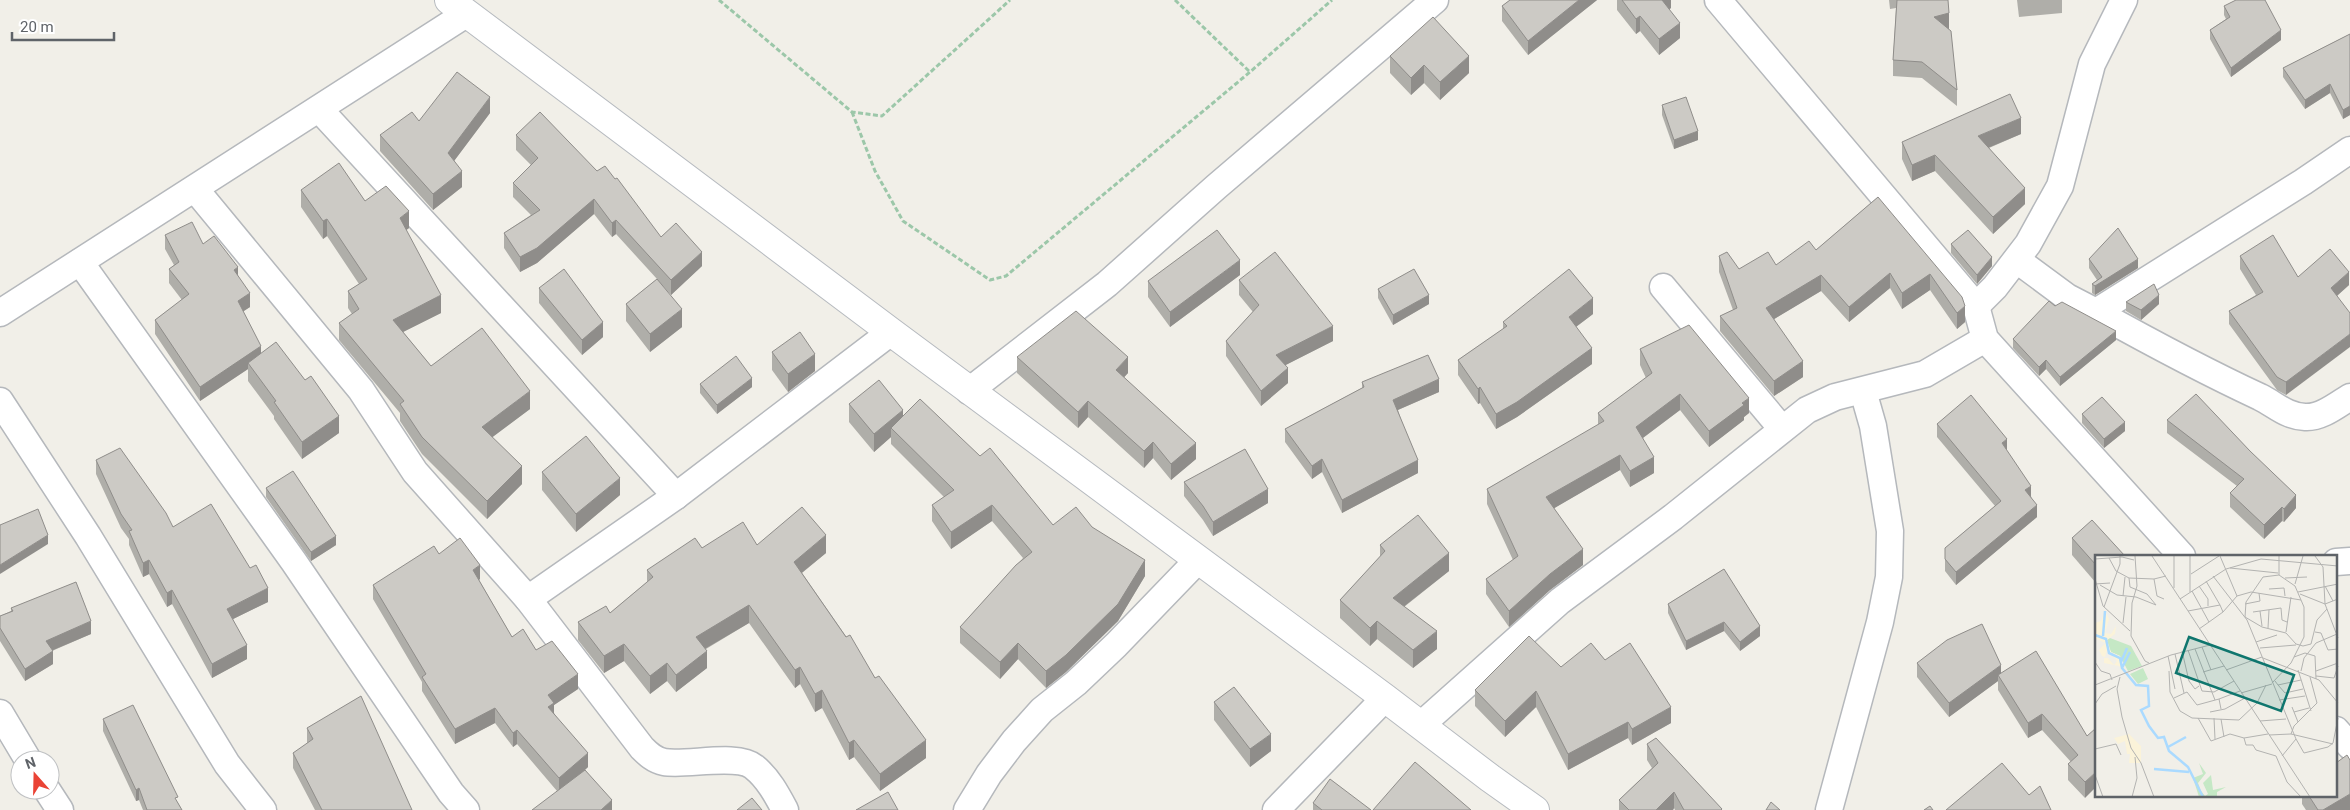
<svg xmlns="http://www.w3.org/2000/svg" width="2350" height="810" font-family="Roboto,sans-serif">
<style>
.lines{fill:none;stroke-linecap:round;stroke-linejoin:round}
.street-casing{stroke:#b5b8bc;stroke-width:29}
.secondary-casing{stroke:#b6babf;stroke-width:30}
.path{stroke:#9cc7a9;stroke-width:3;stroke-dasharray:5 2.5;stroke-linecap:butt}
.street{stroke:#fff;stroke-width:26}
.secondary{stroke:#fff;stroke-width:28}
.wall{fill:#afaea9}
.shaded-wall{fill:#8f8d8a}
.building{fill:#cccac5;stroke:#8f8d8a}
.inset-river{fill:none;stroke:#aadaff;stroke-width:2.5}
.inset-road{fill:none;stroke:#b3b3b1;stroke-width:1}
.view{fill:#0f766e;fill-opacity:0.15;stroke:#0f766e;stroke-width:2.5}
.inset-edge{fill:none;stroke:#5f6368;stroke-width:2.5}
</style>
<rect width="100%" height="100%" fill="#f1efe8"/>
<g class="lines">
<g class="street-casing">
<g id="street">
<polyline points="1718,0 1976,306 1985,339 2182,556"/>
<polyline points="319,109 676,496"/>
<path d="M195,189L361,390L415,472L528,599L642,748C648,754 654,760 664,762C686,766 738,753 754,767C768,778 777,795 785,810"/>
<polyline points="2017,260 2067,297 2096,312 2303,182 2350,150"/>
<polyline points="80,262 294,562 451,793 466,810"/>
<polyline points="1663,287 1782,429"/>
<polyline points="1976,306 1995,287 2028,244 2060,186 2092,64 2124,0"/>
<path d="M2096,312C2150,342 2204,371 2260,397C2276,405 2286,416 2305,417C2321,418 2337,405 2350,397"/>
<polyline points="0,313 466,14"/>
<polyline points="969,391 1107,284 1216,187 1435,0"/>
<polyline points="0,401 88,536 227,764 263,810"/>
<polyline points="2336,562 2350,561"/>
<polyline points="528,599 676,496 891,332"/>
<polyline points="0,713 28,760"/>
<polyline points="1421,725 1560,601 1673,517 1807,410 1835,397 1925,374 1985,339"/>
<polyline points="2336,730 2350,746"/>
<polyline points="47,790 60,810"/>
<polyline points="967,810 989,774 1014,741 1042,710 1076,683 1116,645 1198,560"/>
<polyline points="1276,810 1385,698"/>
<polyline points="1829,810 1880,622 1889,577 1890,531 1873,426 1863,391"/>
</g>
</g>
<g class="secondary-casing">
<polyline id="secondary" points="449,0 891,332 1385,698 1490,778 1535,810"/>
</g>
<g class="path">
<polyline points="719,0 852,112 882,116 1010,0"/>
<polyline points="1175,0 1250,72"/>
<polyline points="852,112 875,171 903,221 990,280 1006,276 1250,72 1332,0"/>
</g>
<use href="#street" class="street"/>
<use href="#secondary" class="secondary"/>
</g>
<g class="wall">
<polygon points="1510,0 1597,0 1528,55 1502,21 1502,6"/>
<polygon points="1617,0 1671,0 1671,8 1669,9 1680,38 1659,55 1640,31 1636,34 1617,10"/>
<polygon points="1889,0 1948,0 1949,30 1957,90 1957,106 1922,78 1893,76 1893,60 1896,8 1890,9"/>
<polygon points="2017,0 2062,0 2062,13 2019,17"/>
<polygon points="2224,6 2281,40 2231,77 2210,39 2210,30 2226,19 2224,15"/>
<polygon points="2350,34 2350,115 2343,119 2330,93 2305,109 2283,77 2283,68"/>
<polygon points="1390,56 1469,73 1440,100 1424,83 1411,95 1390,73"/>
<polygon points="1662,105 1698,140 1674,149 1662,115"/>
<polygon points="490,113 454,161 462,187 433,210 380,151 380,135 419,121"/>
<polygon points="2021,134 1989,148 2025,204 1993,234 1935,171 1912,181 1902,159 1902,142"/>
<polygon points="516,135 702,266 671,295 659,282 682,327 650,352 626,321 626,304 657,279 616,234 612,237 594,214 537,263 520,272 504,248 504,233 531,215 513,197 513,183 531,165 516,150"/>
<polygon points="301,190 365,201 409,228 406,230 441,313 403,332 431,366 530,409 492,437 522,484 487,519 422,454 400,421 400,413 339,340 339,323 352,314 348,308 348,291 359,284 327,236 323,239 301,207"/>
<polygon points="1878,197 1965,322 1957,329 1930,290 1902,309 1890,288 1849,322 1821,291 1774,319 1803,377 1774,396 1720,331 1720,316 1733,310 1719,272 1719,256 1739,269 1776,265 1816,250"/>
<polygon points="165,235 203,244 238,276 250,307 243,311 261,353 339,433 302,459 274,419 274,416 248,381 248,369 200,401 155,334 155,320 182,300 169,283 169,269 174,265 165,249"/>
<polygon points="1951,244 1992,266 1977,284 1951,253"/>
<polygon points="2240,256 2298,277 2349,285 2337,296 2286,395 2277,390 2229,324 2229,311 2256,295 2240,269"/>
<polygon points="2089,259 2138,268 2095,295 2092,293 2092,284 2097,280 2089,268"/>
<polygon points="1240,275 1170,327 1148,297 1148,281"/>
<polygon points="1239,280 1333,341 1285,365 1288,383 1261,406 1226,356 1226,341 1253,312 1239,295"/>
<polygon points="539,288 603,337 582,355 539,303"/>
<polygon points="1378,289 1429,304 1393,325 1378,298"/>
<polygon points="2126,302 2159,304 2141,320 2126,311"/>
<polygon points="2055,306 2116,340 2060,386 2046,369 2039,376 2013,348 2013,339"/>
<polygon points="1593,314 1576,327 1592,364 1517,417 1496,429 1480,403 1478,404 1458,375 1458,360 1503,329 1503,322"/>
<polygon points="1640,349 1749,413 1744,417 1744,420 1709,447 1680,410 1643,438 1654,473 1630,487 1620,470 1554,508 1583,565 1550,590 1509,627 1486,594 1486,579 1513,560 1487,504 1487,489 1598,425 1598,413 1646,378 1640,365"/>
<polygon points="772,352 815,371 788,392 772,370"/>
<polygon points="1017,357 1128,373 1124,377 1196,459 1171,480 1153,458 1144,468 1088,417 1078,428 1017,373"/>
<polygon points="1362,382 1439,392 1398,410 1418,473 1342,513 1322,472 1312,479 1285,442 1285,429 1362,388"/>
<polygon points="700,384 752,387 717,414 700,393"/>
<polygon points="849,404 903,416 980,456 1053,525 1092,527 1145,576 1118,621 1066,672 1046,688 1018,659 1000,679 960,643 960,627 1023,558 992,521 951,549 932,521 932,505 944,497 891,444 891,437 874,452 849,422"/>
<polygon points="2082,414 2125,431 2104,448 2082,423"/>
<polygon points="2167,420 2296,508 2284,522 2282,521 2264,539 2230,507 2230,493 2237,486 2167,433"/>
<polygon points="1937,424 2007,451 2031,496 2037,517 1956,585 1945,571 1945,548 1995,506 1937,437"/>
<polygon points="96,460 173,527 268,602 233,619 247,659 212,678 172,604 167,607 149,574 143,577 129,545 129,539 121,528 96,474"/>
<polygon points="542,472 620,495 576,532 542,490"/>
<polygon points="1184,482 1268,503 1213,536 1203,520 1184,496"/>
<polygon points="266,488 336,545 311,561 266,497"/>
<polygon points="2072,538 2096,556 2096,583 2072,555"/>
<polygon points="757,545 826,553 802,573 875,678 926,758 880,791 854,757 849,760 822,708 815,712 800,684 795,688 749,623 706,649 707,668 676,692 667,681 650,694 624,661 604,673 578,640 578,622 610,613 647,582 647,570 702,548"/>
<polygon points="1380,545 1449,571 1404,607 1437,649 1413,668 1377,639 1370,646 1340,618 1340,600 1380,557"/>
<polygon points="439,554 480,579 479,580 512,637 536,650 578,689 554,705 554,713 588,767 585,770 612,810 557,791 517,744 513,747 495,723 455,744 422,691 422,682 373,599 373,585"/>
<polygon points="1724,569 1760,636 1740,651 1724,631 1686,650 1668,613 1668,604"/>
<polygon points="11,608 91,634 52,651 53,664 25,681 0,641 0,616 11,611"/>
<polygon points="1605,660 1671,723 1632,745 1628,738 1568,770 1536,707 1505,737 1475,706 1475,690 1561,667"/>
<polygon points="1917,663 2001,673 2087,736 2085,798 2068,780 2068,764 2071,762 2042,730 2028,738 1998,690 1998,681 1949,717 1917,677"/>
<polygon points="1214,702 1271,751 1250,767 1214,720"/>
<polygon points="103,719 178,803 182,810 143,810 139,800 136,801 103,731"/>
<polygon points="307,728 412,810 315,810 293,768 293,753 307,744"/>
<polygon points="1647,744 1722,810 1675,810 1674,808 1673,810 1619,810 1619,800 1652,768 1647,760"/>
<polygon points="2302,796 2336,796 2350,810 2306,810 2302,804"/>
<polygon points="1313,803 1371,810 1313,810"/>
</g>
<g class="shaded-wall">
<polygon points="1579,0 1597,0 1528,55 1528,41"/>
<polygon points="1661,0 1671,0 1671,8 1661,15"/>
<polygon points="1949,13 1949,30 1934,17"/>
<polygon points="1640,16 1640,31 1636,34 1636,19"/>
<polygon points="1680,23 1680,38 1659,55 1659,39"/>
<polygon points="2281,30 2281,40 2231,77 2231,68"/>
<polygon points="1469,56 1469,73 1440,100 1440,82"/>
<polygon points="1424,65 1424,83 1411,95 1411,78"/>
<polygon points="2330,84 2330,93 2305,109 2305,100"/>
<polygon points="490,97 490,113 448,169 448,153"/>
<polygon points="2350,106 2350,115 2343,119 2343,110"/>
<polygon points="2021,118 2021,134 1978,152 1978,136"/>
<polygon points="1698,131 1698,140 1674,149 1674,140"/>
<polygon points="1935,155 1935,171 1912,181 1912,165"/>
<polygon points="462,171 462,187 433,210 433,194"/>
<polygon points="2025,188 2025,204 1993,234 1993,217"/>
<polygon points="594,199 594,214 537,263 520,272 520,257"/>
<polygon points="409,211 409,228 400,235 400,218"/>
<polygon points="327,219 327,236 323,239 323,221"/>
<polygon points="616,220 616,234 612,237 612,223"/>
<polygon points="702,252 702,266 671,295 671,280"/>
<polygon points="1992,257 1992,266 1977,284 1977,275"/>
<polygon points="2138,259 2138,268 2095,295 2095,286"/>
<polygon points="1240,260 1240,275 1170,327 1170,312"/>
<polygon points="238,267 238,281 234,270"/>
<polygon points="2349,272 2349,285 2331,301 2331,288"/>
<polygon points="1890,273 1890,288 1849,322 1849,307"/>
<polygon points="1930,274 1930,290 1902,309 1902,293"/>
<polygon points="1821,275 1821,291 1766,324 1766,308"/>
<polygon points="250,293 250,307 238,315 238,301"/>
<polygon points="441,295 441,313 393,337 393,320"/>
<polygon points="1429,295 1429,304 1393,325 1393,315"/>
<polygon points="2159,295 2159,304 2141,320 2141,310"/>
<polygon points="1593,298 1593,314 1569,332 1569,317"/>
<polygon points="1965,306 1965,322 1957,329 1957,313"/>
<polygon points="682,309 682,327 650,352 650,334"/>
<polygon points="603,322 603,337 582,355 582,340"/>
<polygon points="1333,326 1333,341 1276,370 1276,355"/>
<polygon points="2116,331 2116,340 2060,386 2060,377"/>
<polygon points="2350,334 2350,347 2286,395 2286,382"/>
<polygon points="261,346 261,360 248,363 248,369 200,401 200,387"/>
<polygon points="1592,348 1592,364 1517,417 1496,429 1496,414"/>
<polygon points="815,354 815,371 788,392 788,374"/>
<polygon points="1128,357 1128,373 1116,386 1116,370"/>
<polygon points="2046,360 2046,369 2039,376 2039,367"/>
<polygon points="1803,361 1803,377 1774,396 1774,381"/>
<polygon points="1288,368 1288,383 1261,406 1261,391"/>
<polygon points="752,378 752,387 717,414 717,405"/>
<polygon points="1439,379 1439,392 1393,412 1393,400"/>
<polygon points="1480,387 1480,403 1478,404 1478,389"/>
<polygon points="530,391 530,409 482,445 482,427"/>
<polygon points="1680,394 1680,410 1636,443 1636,427"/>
<polygon points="1749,398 1749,413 1744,417 1744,420 1709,447 1709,431 1742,403"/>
<polygon points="1088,401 1088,417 1078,428 1078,412"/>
<polygon points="903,410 903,427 891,428 891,437 874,452 874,434"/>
<polygon points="339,416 339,433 302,459 302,442"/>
<polygon points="2125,422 2125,431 2104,448 2104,439"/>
<polygon points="2007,439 2007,451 2002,443"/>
<polygon points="1153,442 1153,458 1144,468 1144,451"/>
<polygon points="1196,443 1196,459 1171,480 1171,464"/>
<polygon points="1620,455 1620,470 1546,513 1546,497"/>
<polygon points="1654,457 1654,473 1630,487 1630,471"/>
<polygon points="1322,459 1322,472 1312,479 1312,466"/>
<polygon points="1418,460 1418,473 1342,513 1342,500"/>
<polygon points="522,466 522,484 487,519 487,501"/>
<polygon points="620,478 620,495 576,532 576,514"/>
<polygon points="2031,486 2031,499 2025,490"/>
<polygon points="1268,489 1268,503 1213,536 1213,522"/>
<polygon points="2296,495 2296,508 2284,522 2284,509"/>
<polygon points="992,505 992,521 951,549 951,532"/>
<polygon points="2037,505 2037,517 1956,585 1956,572"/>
<polygon points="2282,507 2282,521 2264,539 2264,525"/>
<polygon points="48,535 48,544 0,574 0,565"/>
<polygon points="826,535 826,553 794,579 794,562"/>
<polygon points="336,536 336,545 311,561 311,552"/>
<polygon points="1583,549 1583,565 1550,590 1509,627 1509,611 1550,574"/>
<polygon points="1449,553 1449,571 1393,615 1393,598"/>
<polygon points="149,560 149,574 143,577 143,563"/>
<polygon points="1145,560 1145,576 1118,621 1066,672 1046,688 1046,671"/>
<polygon points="480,565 480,579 473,584 473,570"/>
<polygon points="268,588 268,602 227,622 227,609"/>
<polygon points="172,590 172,604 167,607 167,593"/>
<polygon points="749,605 749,623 696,654 696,637"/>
<polygon points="91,621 91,634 46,653 46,641"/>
<polygon points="1377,621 1377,639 1370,646 1370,628"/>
<polygon points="1724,622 1724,631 1686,650 1686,641"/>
<polygon points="1760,626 1760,636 1740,651 1740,642"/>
<polygon points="1437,631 1437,649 1413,668 1413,650"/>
<polygon points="1018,643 1018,659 1000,679 1000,662"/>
<polygon points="624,644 624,661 604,673 604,656"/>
<polygon points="247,645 247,659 212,678 212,664"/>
<polygon points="53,651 53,664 25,681 25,669"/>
<polygon points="707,651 707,668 676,692 676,675"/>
<polygon points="667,663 667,681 650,694 650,676"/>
<polygon points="2001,665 2001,679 1998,675 1998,681 1949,717 1949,703"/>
<polygon points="800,667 800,684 795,688 795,670"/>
<polygon points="578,674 578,689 554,705 554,717 548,721 548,695"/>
<polygon points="822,690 822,708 815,712 815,694"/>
<polygon points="1536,691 1536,707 1505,737 1505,721"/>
<polygon points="1671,707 1671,723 1632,745 1632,729"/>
<polygon points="495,708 495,723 455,744 455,729"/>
<polygon points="2042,714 2042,730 2028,738 2028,723"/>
<polygon points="1628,722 1628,738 1568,770 1568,754"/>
<polygon points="517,730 517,744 513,747 513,733"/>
<polygon points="1271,734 1271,751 1250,767 1250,749"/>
<polygon points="854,740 854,757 849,760 849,743"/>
<polygon points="926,740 926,758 880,791 880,774"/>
<polygon points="588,753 588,767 559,793 559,778"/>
<polygon points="2096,772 2096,787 2085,798 2085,782"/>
<polygon points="139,788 139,800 136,801 136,790"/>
<polygon points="1674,792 1674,808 1673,810 1656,810"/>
<polygon points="2350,794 2350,810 2323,810"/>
<polygon points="612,800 612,810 601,810"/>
</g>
<g class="building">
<polygon points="1510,0 1579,0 1528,41 1502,6"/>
<polygon points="1622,0 1662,0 1680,23 1659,39 1640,16 1636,19"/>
<polygon points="1897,0 1948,0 1949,13 1934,17 1951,31 1957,90 1922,62 1893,60"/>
<polygon points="2236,0 2265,0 2281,30 2231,68 2210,30 2230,17 2224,6"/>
<polygon points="1433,17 1469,56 1440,82 1424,65 1411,78 1390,56"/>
<polygon points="2350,34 2350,106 2343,110 2330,84 2305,100 2283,68"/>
<polygon points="457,72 490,97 448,153 462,171 433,194 380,135 412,112 419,121"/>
<polygon points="2010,94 2021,118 1978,136 2025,188 1993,217 1935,155 1912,165 1902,142"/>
<polygon points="1686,97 1698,131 1674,140 1662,105"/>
<polygon points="540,112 597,171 605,166 615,179 617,178 661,237 676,223 702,252 671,280 616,220 612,223 594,199 537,248 520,257 504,233 540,210 513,183 538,158 516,135"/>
<polygon points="339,163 365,201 386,186 409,211 400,218 441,295 393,320 431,366 482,328 530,391 482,427 522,466 487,501 422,437 400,404 404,401 339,323 359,309 348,291 367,279 327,219 323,221 301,190"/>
<polygon points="1878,197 1962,297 1965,306 1957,313 1930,274 1902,293 1890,273 1849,307 1821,275 1766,308 1803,361 1774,381 1720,316 1737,308 1719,256 1727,252 1739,269 1768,252 1776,265 1809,241 1816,250"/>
<polygon points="192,222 203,244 214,236 238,267 234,270 250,293 238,301 261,346 200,387 155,320 189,294 169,269 179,262 165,235"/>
<polygon points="2118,228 2138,259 2095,286 2092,284 2102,277 2089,259"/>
<polygon points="1217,230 1240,260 1170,312 1148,281"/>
<polygon points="1968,230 1992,257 1977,275 1951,244"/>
<polygon points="2273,235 2298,277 2330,249 2349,272 2331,288 2350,313 2350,334 2286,382 2277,377 2229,311 2263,292 2240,256"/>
<polygon points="1275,252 1333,326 1276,355 1288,368 1261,391 1226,341 1259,305 1239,280"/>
<polygon points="564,269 603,322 582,340 539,288"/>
<polygon points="1414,269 1429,295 1393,315 1378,289"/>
<polygon points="1569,269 1593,298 1569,317 1592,348 1517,402 1496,414 1480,387 1478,389 1458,360 1507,326 1503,322"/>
<polygon points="657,279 682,309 650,334 626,304"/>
<polygon points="2154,284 2159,295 2141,310 2126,302"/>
<polygon points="2049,301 2055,306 2062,302 2116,331 2060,377 2046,360 2039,367 2013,339"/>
<polygon points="1076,311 1128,357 1116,370 1196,443 1171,464 1153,442 1144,451 1088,401 1078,412 1017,357"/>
<polygon points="1689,325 1749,398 1742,403 1744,405 1709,431 1680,394 1636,427 1654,457 1630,471 1620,455 1546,497 1583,549 1550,574 1509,611 1486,579 1518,556 1487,489 1604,421 1598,413 1652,373 1640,349"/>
<polygon points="800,332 815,354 788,374 772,352"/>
<polygon points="276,342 305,380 311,376 339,416 302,442 274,402 276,401 248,363"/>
<polygon points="1428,355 1439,379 1393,400 1418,460 1342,500 1322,459 1312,466 1285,429 1364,387 1362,382"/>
<polygon points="736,356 752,378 717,405 700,384"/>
<polygon points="879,380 903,410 874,434 849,404"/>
<polygon points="2196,394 2250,451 2296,495 2284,509 2282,507 2264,525 2230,493 2244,479 2167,420"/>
<polygon points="1971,395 2007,439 2002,443 2031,486 2025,490 2037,505 1956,572 1945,559 1945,548 2001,501 1937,424"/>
<polygon points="2102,397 2125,422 2104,439 2082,414"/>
<polygon points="920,399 980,456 990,448 1053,525 1076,507 1092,527 1145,560 1118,604 1066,655 1046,671 1018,643 1000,662 960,627 1016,565 1032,552 992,505 951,532 932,505 954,490 891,428"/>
<polygon points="586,436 620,478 576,514 542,472"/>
<polygon points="120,448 166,513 173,527 211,504 250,568 256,565 268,588 227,609 247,645 212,664 172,590 167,593 149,560 143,563 129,531 132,530 121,514 96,460"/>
<polygon points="1245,449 1268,489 1213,522 1203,506 1184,482"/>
<polygon points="293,471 336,536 311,552 266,488"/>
<polygon points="802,507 826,535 794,562 846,637 850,635 875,678 879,676 926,740 880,774 854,740 849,743 822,690 815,694 800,667 795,670 749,605 696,637 707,651 676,675 667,663 650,676 624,644 604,656 578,622 606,606 610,613 653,577 647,570 695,538 702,548 743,522 757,545"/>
<polygon points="38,509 48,535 0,565 0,525"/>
<polygon points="1418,515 1449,553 1393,598 1437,631 1413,650 1377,621 1370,628 1340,600 1385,551 1380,545"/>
<polygon points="2092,520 2125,556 2096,556 2096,565 2072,538"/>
<polygon points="460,538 480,565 473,570 512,637 523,629 536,650 552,641 578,674 548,695 554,703 548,707 588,753 559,778 517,730 513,733 495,708 455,729 422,677 426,674 373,585 434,546 439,554"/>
<polygon points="1724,569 1760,626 1740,642 1724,622 1686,641 1668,604"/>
<polygon points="76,582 91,621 46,641 53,651 25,669 0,628 0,616 13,611 11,608"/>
<polygon points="1982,624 2001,665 1949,703 1917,663 1947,640"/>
<polygon points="1529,636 1561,667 1591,643 1605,660 1630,643 1671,707 1632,729 1628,722 1568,754 1536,691 1505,721 1475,690"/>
<polygon points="2036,651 2087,736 2096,728 2096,772 2085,782 2068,764 2078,755 2042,714 2028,723 1998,675"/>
<polygon points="1234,687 1271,734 1250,749 1214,702"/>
<polygon points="361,696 412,810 322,810 293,753 313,739 307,728"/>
<polygon points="133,705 178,797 175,798 182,810 147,810 139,788 136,790 103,719"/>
<polygon points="1656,738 1722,809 1721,810 1684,810 1674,792 1656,810 1629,810 1619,800 1658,763 1647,744"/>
<polygon points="2347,755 2350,760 2350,794 2323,810 2318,810 2309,796 2336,796 2336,763"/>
<polygon points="1415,762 1471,810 1373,810"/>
<polygon points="2002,763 2029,795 2040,786 2051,810 1946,810"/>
<polygon points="585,770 612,800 601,810 532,810"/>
<polygon points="1330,779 1371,810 1322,810 1313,803"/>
<polygon points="888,792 898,810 856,810"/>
<polygon points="752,798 762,810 737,810"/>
<polygon points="1771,802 1780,810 1766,810"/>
<polygon points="1930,806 1933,810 1924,810"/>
</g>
<g transform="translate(2095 555)">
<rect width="242" height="242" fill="#f1efe8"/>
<path d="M15,83L36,91L47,111L33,116L25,101L16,97L12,85ZM48,113L53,124L43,129L35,119ZM104,208L111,218L103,228L106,236L110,241L113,239L108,228L116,220L118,235L131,232L122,237V241H127L104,242L98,223L108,219Z" fill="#c5e8c5"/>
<path d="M10,56L14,64L10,78L16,79L21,71L20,79L12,85L13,91L16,97L25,101L28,116L24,111L9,108V103H13L19,110L22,106L12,95L10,102L7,101L4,95L10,88L0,83V68L6,66ZM34,179L46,191V208H34L35,199H32L30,186L23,189L19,183Z" fill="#fbf3d9"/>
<path class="inset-river" d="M0,80L11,84L14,98L25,103L27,113L41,130L53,131L54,151L46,155L54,171L63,183L69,182L74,196L93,212L108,242M8,81L10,56M26,107L32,93M27,113L35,97M73,192L91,182M59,214L94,217"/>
<path class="inset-road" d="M40,1L42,31L37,48L36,81L50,106L54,108M57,1L215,242M95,1V37M125,1L142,41M220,1L228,12L230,49L243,83M14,3L21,16L34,23L59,24L71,21M0,4L27,2L39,5M135,13L183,18M96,19L124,1M184,20L168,22L151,47L150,62L167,72L191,78L201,89L208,91L216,89L222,65L232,54M118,21L152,65L201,184L187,201M190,23L212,22M0,24L8,51L35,76M59,24L62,41L69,44M111,26L125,50M0,29L15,28M200,29L208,1M5,30L22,40L41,42L61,50L52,39L35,32L34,23M104,31L113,44V51M230,31L238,46M79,33V1M174,34L189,33L190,41M97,36L114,67L104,74M203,37L243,29M205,39L230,49L243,44M28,41L30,22M85,44L131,14L166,4L243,11M150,49L165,46L164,38M9,52L25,9V1M93,56L125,50L128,57L142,41L156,37L206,45M165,56L167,71M158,57L186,53L187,65L192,67M114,67L128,57M28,68L31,42M173,73L174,55M191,77L196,42M220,77L226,78L233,95L243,94M161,87L182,80M107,92L116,115M165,93L201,90M100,94L120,145M93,95L107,136L119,137L139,126M87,96L94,126L100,134L104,131M80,99L89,138M73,101L80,134M199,102L210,98L220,101L221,124M168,103L224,125L243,148M0,107L6,116L15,119L17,125M131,115L167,102M203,115L216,156M74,116L75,137L85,156L97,163L144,165L162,148L171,130M206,116L209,103L221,88L242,79M221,116L243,108M108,117L129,111M221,121L239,123L243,111M25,122L22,134L27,162L36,193L46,208L59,242M180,126L183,130L206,125M177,128L196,108L209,82V52L200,31L184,20V1M0,130L76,100L115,90M183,130L190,138L208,134M146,138L177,129M79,143L92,137L102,150L124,144L126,154M124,144L145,136M184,145L210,141M0,149L7,139L21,131M197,152L203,167M115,157L130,154L150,143M199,157L214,153M103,163L116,186L135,179L149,183L151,190H158L161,195L181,201L192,227L206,242M119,163L120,184M126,164L129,182M165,166L191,164M196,179L199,171L222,148L215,122M174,180L196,179L238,189M149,183L173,179M201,184L209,198L233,192L238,188L243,163M0,194L21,189L26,200M0,220L8,242M37,242L42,223L40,202"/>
<path class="view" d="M94,82L199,120L186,156L81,118Z"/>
<rect width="242" height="242" class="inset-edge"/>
</g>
<g transform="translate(35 775) rotate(340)"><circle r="24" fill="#ffffff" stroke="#bfc1c3"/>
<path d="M0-4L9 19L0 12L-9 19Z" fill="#ea4335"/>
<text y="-8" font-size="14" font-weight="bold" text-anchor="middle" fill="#5f6368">N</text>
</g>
<path d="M12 32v8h102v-8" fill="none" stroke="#5f6368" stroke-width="2.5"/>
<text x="20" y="32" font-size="15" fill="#5f6368" stroke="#ffffff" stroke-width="4" paint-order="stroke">20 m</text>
</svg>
